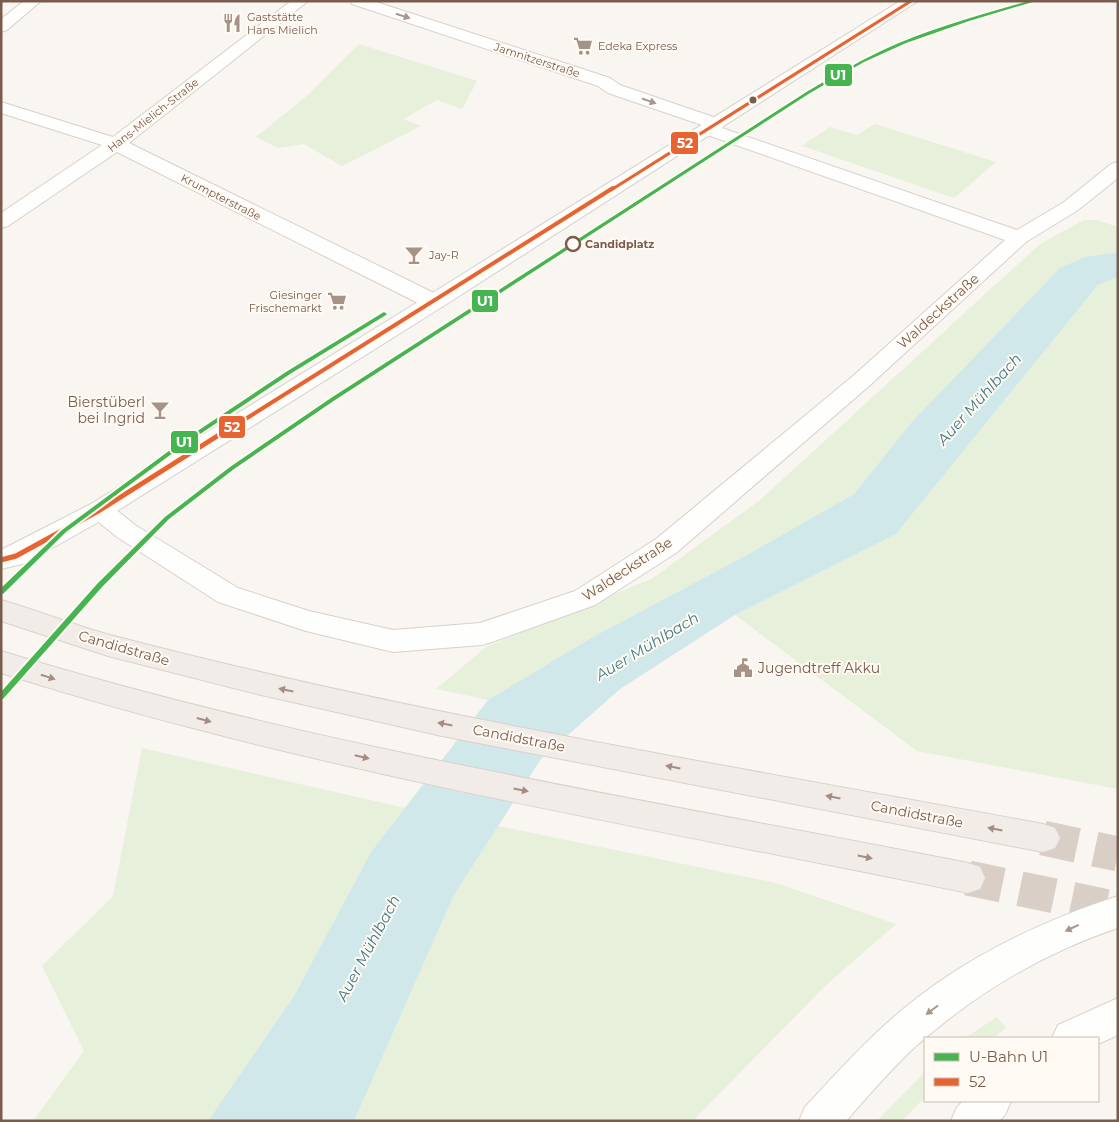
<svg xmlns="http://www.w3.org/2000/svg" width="1119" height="1122" font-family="Montserrat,sans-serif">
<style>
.green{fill:#e7f0db}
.water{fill:#d0e8ea}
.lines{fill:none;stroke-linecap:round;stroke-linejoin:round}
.trunk-tunnel{stroke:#d9cfc7;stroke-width:35;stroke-dasharray:35 18;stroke-linecap:butt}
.minor-casing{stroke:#d7d1cb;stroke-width:2}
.tertiary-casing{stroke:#d7d1cb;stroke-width:2}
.secondary-casing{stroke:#d9d2cb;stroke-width:2}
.trunk-casing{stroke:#dad1cc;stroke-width:2}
.minor{fill:#fefefd;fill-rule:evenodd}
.tertiary{fill:#fefefd;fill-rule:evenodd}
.secondary{fill:#fefefd;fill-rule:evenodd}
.trunk{fill:#f2ece8;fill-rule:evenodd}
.bus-1-far2-casing{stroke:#fffaf3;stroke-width:5.5}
.bus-1-far1-casing{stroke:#fffaf3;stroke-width:7}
.bus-1-casing{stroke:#fffaf3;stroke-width:9}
.bus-1-far2{stroke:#e66432;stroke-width:3}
.bus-1-far1{stroke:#e66432;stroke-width:4}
.bus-1{stroke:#e66432;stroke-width:5}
.metro-1-casing{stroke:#fffaf3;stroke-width:4}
.metro-1{fill:#46b450;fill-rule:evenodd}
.oneway{fill:#a8958b}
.oneway2{fill:#a48e83}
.bus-dot{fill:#7a5c4d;stroke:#fffaf3;stroke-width:2}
.stop-dot{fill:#fffaf3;stroke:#7a5c4d;stroke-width:2.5}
.labels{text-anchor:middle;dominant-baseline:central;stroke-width:4;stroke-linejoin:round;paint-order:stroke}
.far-poi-label{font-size:11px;fill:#7a5c4d;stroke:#fffaf3;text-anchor:start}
.far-street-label{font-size:11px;fill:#7a5c4d;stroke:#fffaf3}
.far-stop-label{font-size:11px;font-weight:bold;fill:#7a5c4d;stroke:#fffaf3;text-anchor:start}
.street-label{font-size:14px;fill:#7a5c4d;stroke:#fffaf3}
.poi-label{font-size:14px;fill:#7a5c4d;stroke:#fffaf3;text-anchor:end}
.water-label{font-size:15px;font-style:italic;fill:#437c86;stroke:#fffaf3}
.line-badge{stroke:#fffaf3;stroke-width:2}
.badge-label{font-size:14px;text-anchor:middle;font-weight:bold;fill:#fff}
</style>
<rect width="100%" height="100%" fill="#f9f5f0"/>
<g class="green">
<polygon points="359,44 477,81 462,109 437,100 403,119 421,126 342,166 304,144 278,148 256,137 309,94"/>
<polygon points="875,124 996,162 954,198 802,146 830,127 857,135"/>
<polygon points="1084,220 1097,220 1118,227 1118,252 1085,257 910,424 854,494 745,556 591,638 488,700 436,689 486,647 653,578 760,500 1040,244"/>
<polygon points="1118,277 1118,789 917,751 735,615 896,534 1098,285"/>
<polygon points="142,748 405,808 371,852 294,996 208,1121 33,1121 84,1051 42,966 113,896"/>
<polygon points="498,826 776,883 896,924 824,987 693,1121 354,1121 454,895"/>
<polygon points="997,1017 1006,1028 993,1038 965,1038"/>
<polygon points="925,1072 925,1097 902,1121 877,1121"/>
</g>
<polygon class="water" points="1118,252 1118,277 1098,285 896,534 735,615 620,689 541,759 454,895 354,1121 208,1121 294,996 371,852 488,700 591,638 745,556 854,494 910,424 1060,268 1085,257"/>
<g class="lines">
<g class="trunk-tunnel">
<polyline points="1043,838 1118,854"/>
<polyline points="968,878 1118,909"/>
</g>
<g class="minor-casing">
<g id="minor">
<polygon points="24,1 41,1 7,30 1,32 1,19"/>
<polygon points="291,1 308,1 129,143 442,297 445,302 442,307 434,309 426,307 117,152 8,226 1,228 1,213 102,145 1,113 1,102 113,137"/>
<polygon points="350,1 373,1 610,78 620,85 722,120 725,124 722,128 1017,230 1064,202 1111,164 1118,162 1118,178 1078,210 1026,242 869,386 676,553 595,605 492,642 482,645 393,652 306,631 218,602 117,537 91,516 87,510 91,504 100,501 109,504 135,525 238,588 309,611 393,630 480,623 575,591 656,539 853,376 1005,240 702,133 699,129 702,125 608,93 598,86 352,4"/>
</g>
</g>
<g class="tertiary-casing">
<polygon id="tertiary" points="900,1 918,1 442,307 109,516 26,563 1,569 1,550 91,504 426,297"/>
</g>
<g class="secondary-casing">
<g id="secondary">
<path d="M1118,896V928C1043,953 975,994 916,1046C891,1069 869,1095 846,1121H799L805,1107C832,1078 858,1049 887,1023C953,963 1033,924 1118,896Z"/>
<polygon points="1118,998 1118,1035 1098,1044 1098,1038 1052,1038 1058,1025"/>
<polygon points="963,1101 1011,1101 1005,1115 999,1121 951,1121 957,1107"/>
</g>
</g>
<g class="trunk-casing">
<g id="trunk">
<path d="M1,600C39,611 76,626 114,636C419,716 732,766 1043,824L1055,828L1060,838L1055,848L1043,852L442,736L257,694L108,656L1,621Z"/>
<path d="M1,651C317,748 644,799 968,863L980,867L985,878L980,889L968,893C644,826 317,773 1,673Z"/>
</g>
</g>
<use href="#minor" class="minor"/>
<use href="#tertiary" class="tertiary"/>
<use href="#secondary" class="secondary"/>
<use href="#trunk" class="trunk"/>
<g class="bus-1-far2-casing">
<polyline id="bus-1-far2" points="611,190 911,1"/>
</g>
<g class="bus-1-far1-casing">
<polyline id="bus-1-far1" points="228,430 613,188"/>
</g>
<g class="bus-1-casing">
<polyline id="bus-1" points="1,560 16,556 100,510 230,428"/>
</g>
<use href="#bus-1-far2" class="bus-1-far2"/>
<use href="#bus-1-far1" class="bus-1-far1"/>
<use href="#bus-1" class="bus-1"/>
<g class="metro-1-casing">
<g id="metro-1">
<path d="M1029,1H1036L969,21L906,43L864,62L810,93L335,400L234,469L169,519L102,587L3,699L1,700V692L98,583L165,517L230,467L331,398L808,91C832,77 856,63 881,51C929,29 979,15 1029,1Z"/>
<polygon points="384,312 387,314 386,315 290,374 185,444 66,532 3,594 1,594 1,588 62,530 181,442 286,372"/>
</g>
</g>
<use href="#metro-1" class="metro-1"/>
</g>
<defs><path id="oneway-solid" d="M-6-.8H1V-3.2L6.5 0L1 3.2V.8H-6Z" transform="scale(1.25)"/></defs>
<g class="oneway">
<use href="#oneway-solid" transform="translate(403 16) rotate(18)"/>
<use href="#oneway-solid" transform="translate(649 101) rotate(19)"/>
<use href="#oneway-solid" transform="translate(1072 928) rotate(155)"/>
<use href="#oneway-solid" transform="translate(932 1010) rotate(143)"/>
</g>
<g class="oneway2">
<use href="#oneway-solid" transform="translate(48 677) rotate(18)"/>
<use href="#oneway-solid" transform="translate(286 690) rotate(-168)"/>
<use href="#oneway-solid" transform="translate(204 720) rotate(15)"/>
<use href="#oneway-solid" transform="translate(445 724) rotate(-169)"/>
<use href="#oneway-solid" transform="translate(362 757) rotate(13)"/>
<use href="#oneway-solid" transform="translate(673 767) rotate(-169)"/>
<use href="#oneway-solid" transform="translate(521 790) rotate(11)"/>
<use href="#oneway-solid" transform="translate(833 797) rotate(-169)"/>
<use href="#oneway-solid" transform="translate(995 829) rotate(-169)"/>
<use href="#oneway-solid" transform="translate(865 857) rotate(12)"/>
</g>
<defs>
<g id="restaurant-bare" transform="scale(1.5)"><path d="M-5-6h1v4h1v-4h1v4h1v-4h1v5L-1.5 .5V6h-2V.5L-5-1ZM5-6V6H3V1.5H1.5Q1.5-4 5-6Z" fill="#a69286" stroke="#fffaf3" stroke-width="2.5" paint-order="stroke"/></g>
<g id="supermarket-bare" transform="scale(1.5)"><path d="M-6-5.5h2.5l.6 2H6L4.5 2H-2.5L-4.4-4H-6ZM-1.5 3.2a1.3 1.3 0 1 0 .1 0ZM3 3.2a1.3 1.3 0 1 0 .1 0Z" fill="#a69286" stroke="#fffaf3" stroke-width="2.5" paint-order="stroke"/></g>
<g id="bar-bare" transform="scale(1.5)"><path d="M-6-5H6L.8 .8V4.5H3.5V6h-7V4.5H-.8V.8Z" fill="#a69286" stroke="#fffaf3" stroke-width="2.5" paint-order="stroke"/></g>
<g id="civic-bare" transform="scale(1.5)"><path d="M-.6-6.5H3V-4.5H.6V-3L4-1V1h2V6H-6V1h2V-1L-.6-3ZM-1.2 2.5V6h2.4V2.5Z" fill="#a69286" stroke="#fffaf3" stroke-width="2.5" paint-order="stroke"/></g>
</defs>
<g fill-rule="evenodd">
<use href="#restaurant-bare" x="232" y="23"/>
<use href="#supermarket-bare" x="583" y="46"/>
<use href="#bar-bare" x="414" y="255"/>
<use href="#supermarket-bare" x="337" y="301"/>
<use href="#bar-bare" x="160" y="410"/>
<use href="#civic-bare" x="743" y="668"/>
</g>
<circle class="bus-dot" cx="753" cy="100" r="4.5"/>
<circle class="stop-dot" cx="573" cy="244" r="7"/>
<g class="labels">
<g class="far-poi-label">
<text x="247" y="17">Gaststätte<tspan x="247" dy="13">Hans Mielich</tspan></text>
<text x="598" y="46">Edeka Express</text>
<text x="429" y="255">Jay-R</text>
<text x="322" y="295" text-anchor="end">Giesinger<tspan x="322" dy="13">Frischemarkt</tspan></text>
</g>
<g class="far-street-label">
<text transform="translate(537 60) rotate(18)">Jamnitzerstraße</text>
<text transform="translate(153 115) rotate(-38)">Hans-Mielich-Straße</text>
<text transform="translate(221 197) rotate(27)">Krumpterstraße</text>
</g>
<g class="far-stop-label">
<text x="585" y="244">Candidplatz</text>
</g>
<g class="street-label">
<text transform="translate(938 311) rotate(-42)">Waldeckstraße</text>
<text transform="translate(627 569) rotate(-33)">Waldeckstraße</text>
<text transform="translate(124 648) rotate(16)">Candidstraße</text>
<text transform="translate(519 738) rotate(11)">Candidstraße</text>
<text transform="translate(917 814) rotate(11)">Candidstraße</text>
</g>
<g class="poi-label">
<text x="145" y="402">Bierstüberl<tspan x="145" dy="16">bei Ingrid</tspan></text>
<text x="758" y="668" text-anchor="start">Jugendtreff Akku</text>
</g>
<g class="water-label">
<text transform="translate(979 399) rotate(-48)">Auer Mühlbach</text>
<text transform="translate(647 646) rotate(-31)">Auer Mühlbach</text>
<text transform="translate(368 948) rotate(-62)">Auer Mühlbach</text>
</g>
</g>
<g class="line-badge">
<rect x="824" y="63" width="29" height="24" rx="5" fill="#46b450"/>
<rect x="670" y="131" width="29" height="24" rx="5" fill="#e66432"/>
<rect x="471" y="289" width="28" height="24" rx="5" fill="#46b450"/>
<rect x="218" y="415" width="28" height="24" rx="5" fill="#e66432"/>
<rect x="170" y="430" width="29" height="24" rx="5" fill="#46b450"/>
</g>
<g class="badge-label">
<text x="838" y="80">U1</text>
<text x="685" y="148">52</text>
<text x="485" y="306">U1</text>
<text x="232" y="432">52</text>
<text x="184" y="447">U1</text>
</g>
<rect width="1119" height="1122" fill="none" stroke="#7a5c4d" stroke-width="5"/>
<rect x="924" y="1037" width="175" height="65" fill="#fffaf3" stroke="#cabbb1"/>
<rect x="934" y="1053" width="25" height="8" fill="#46b450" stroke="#cabbb1"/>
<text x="969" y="1062" font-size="15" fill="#7a5c4d">U-Bahn U1</text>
<rect x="934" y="1078" width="25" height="8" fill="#e66432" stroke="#cabbb1"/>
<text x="969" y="1087" font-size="15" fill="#7a5c4d">52</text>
</svg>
